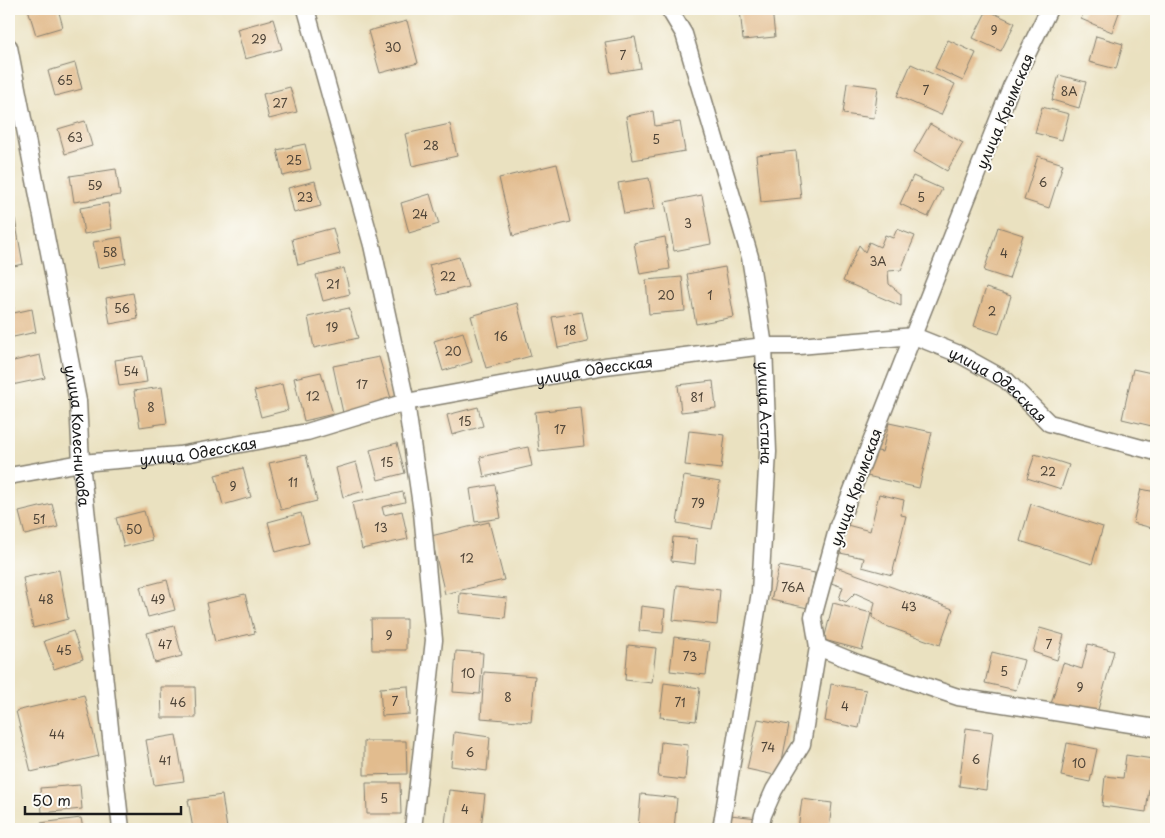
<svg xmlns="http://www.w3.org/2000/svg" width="1165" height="838" font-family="'Playpen Sans',sans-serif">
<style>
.building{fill:#e2bc8e}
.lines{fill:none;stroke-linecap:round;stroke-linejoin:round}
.minor-casing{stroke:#837e6e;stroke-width:19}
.minor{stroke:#fff;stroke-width:16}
.labels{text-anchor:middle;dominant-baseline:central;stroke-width:4;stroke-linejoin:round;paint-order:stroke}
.number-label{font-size:12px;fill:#4e4438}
.street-label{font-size:15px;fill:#1c1c1c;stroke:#fdfcf7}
</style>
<rect width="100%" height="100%" fill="#fdfcf7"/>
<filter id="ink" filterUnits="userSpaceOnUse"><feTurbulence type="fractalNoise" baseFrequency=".02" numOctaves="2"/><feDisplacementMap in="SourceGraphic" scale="10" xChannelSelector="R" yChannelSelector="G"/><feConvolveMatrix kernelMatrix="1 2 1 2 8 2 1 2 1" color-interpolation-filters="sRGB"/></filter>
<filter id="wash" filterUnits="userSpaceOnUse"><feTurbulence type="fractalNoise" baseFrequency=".0096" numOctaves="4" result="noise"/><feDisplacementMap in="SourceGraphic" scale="20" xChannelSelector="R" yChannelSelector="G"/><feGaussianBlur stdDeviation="1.12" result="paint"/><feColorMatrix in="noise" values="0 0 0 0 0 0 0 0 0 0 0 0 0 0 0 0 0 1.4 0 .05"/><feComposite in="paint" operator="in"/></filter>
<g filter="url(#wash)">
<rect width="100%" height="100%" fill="#eae1c0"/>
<g id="blocks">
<g class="building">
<polygon points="28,9 58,9 63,27 36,35"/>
<polygon points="740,9 772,9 775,37 743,40"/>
<polygon points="1085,9 1116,9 1120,10 1112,32 1081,19"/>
<polygon points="987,10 1015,23 1001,51 973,38"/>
<polygon points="273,19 282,49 245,59 237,29"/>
<polygon points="407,21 418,63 380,73 368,31"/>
<polygon points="1096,36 1123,44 1116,69 1089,62"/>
<polygon points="635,37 641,68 611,73 605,42"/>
<polygon points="948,40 976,53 963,81 935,68"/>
<polygon points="75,63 82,89 55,96 48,71"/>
<polygon points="911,64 955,84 941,115 897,96"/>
<polygon points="1059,75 1086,82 1079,108 1052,100"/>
<polygon points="847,83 878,87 874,118 843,114"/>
<polygon points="290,87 297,112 269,119 263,94"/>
<polygon points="1042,107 1069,114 1062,140 1035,133"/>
<polygon points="653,111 655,126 680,122 685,151 633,160 626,116"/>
<polygon points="85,121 92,146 65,154 58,129"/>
<polygon points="450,124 457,156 412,166 405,134"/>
<polygon points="930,124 963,143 947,171 914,152"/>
<polygon points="305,144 311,169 283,176 277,150"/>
<polygon points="796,151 801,198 761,202 756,155"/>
<polygon points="1038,156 1063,164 1049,208 1024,200"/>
<polygon points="557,164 571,222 513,236 499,178"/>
<polygon points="116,169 120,195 74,202 70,176"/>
<polygon points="913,176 942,189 928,217 900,204"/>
<polygon points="649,178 655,209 624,214 618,183"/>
<polygon points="315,181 321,206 294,213 288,188"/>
<polygon points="430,194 439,224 409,233 401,203"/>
<polygon points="702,195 711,244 674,251 665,202"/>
<polygon points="108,203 112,229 84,234 80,208"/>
<polygon points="15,219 23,264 9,267 9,220"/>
<polygon points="998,227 1023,235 1009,279 984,271"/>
<polygon points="333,228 340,254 298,265 292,239"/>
<polygon points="897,229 915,236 901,270 888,271 889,284 901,294 901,306 843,281 859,245 865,252 869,242 880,247 885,235 893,238"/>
<polygon points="122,237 126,263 98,268 93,242"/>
<polygon points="665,237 670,269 640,274 634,243"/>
<polygon points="459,257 468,287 438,295 429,265"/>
<polygon points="725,267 734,317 696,324 687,274"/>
<polygon points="344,268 350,294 323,301 316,275"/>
<polygon points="682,277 685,311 649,314 646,280"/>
<polygon points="9,287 14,309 9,310"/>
<polygon points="986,288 1011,296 999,334 974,326"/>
<polygon points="133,293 138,319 110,324 106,298"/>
<polygon points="517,303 531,356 486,368 471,316"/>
<polygon points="349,308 358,338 314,348 308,317"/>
<polygon points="32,309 36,332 9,338 9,314"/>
<polygon points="582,312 588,342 558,348 552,317"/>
<polygon points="463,332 472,362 443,371 434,341"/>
<polygon points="40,355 45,378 12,385 9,362"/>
<polygon points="143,356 147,382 119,386 115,360"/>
<polygon points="379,357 392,402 343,413 333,366"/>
<polygon points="1133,369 1156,374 1156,427 1122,419"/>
<polygon points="321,372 333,414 304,421 294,378"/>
<polygon points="713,381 716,408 681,412 678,385"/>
<polygon points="282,384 288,410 261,417 254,391"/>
<polygon points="162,387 167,423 140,427 134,391"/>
<polygon points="478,407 483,426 452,435 447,415"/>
<polygon points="580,407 584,446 539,451 535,412"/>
<polygon points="889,423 932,432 919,488 867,476 873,450 882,452"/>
<polygon points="689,431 725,435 721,469 685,465"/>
<polygon points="397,443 405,473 378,480 370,450"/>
<polygon points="528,447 532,466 484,477 480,457"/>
<polygon points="1035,454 1069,465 1061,489 1027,478"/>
<polygon points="306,455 317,501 281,510 269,463"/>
<polygon points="356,462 364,491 343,497 336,468"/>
<polygon points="243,468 251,497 223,505 215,475"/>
<polygon points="684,476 720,482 712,529 677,523"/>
<polygon points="495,485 501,518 475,522 470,489"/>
<polygon points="1141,489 1156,492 1156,529 1133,523"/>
<polygon points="403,492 405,502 382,507 384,515 402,511 408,539 362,549 352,503"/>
<polygon points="879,494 904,500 901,515 906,516 892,575 862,567 864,558 840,553 847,525 870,531"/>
<polygon points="52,504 58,527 25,535 19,512"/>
<polygon points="1031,504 1103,527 1092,564 1020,541"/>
<polygon points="144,511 152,540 124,547 116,518"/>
<polygon points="301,513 309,543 276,552 268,522"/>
<polygon points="489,522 504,580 445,594 431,536"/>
<polygon points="673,537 697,539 695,564 671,561"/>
<polygon points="779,566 815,573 808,608 771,600"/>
<polygon points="836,567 953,609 940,645 883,625 872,617 875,602 855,593 846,602 839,599 843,587 831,583"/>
<polygon points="59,570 68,619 33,628 23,578"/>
<polygon points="167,580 175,610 148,617 140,587"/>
<polygon points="677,585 720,590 717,625 673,620"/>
<polygon points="460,593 507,598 505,618 459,613"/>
<polygon points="245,594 255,633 215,642 206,603"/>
<polygon points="833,603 871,613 862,650 824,640"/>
<polygon points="641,606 665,609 663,633 639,631"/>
<polygon points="371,619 406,619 406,650 372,650"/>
<polygon points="174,626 182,656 155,663 147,633"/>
<polygon points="1040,628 1064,635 1057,660 1033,652"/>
<polygon points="73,631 83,659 54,669 44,641"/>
<polygon points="674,637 710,642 706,675 670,671"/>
<polygon points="1088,644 1114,651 1096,717 1051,704 1063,663 1082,669"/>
<polygon points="628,645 656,648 652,683 625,680"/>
<polygon points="456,651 483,653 480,694 453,692"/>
<polygon points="992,652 1024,660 1016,690 985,683"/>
<polygon points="484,672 535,676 531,722 481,718"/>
<polygon points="664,683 700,688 696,721 660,717"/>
<polygon points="831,684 866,690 859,728 825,721"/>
<polygon points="408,686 410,714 382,716 380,688"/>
<polygon points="161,687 195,687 196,718 162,718"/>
<polygon points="84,695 99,756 31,772 16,711"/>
<polygon points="758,719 789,725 779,776 747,769"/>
<polygon points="966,728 993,732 986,790 959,786"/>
<polygon points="454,732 490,737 487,771 451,766"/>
<polygon points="176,735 184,781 154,785 146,740"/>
<polygon points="364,741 406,741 407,774 364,775"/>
<polygon points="661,742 688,745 685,780 658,777"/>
<polygon points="1067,743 1097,749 1090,782 1061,776"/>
<polygon points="1126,755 1153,759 1146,812 1102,806 1105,776 1123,778"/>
<polygon points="366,783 400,783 401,814 367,814"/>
<polygon points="80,785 82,809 42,813 40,788"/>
<polygon points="449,790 485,794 481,828 445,824"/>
<polygon points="641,794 677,798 674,829 638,828"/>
<polygon points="222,795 227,829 193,829 188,800"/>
<polygon points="802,799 832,803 829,829 798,829"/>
<polygon points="730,815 758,818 757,829 729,829"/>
<polygon points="81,818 83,829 41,829 40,823"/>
</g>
</g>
</g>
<g filter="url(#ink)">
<use href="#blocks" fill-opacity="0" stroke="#837e6e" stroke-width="1"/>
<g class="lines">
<g class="minor-casing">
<g id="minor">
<polyline points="306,9 372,245 406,402 422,512 434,640 413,829"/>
<path id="s1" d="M669,9L684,34L750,257L764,346L768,452L760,592L721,829"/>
<polyline points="1049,9 1011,87 838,526 813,617 818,647 857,663 958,697 1156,728"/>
<path id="s2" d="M9,47L78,401L81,463L121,829"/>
<path id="s3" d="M9,476L81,463L179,455L307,432L406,402L605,366L764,346H799L914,336L959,354L1006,380L1049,423L1156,452"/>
<polyline points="760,829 763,815 774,790 802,744 818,647"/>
</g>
</g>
<use href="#minor" class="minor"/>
</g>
</g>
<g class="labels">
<g class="number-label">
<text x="994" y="30">9</text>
<text x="259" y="39">29</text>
<text x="393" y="47">30</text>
<text x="623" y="55">7</text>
<text x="65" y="80">65</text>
<text x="926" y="90">7</text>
<text x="1069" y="91">8А</text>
<text x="280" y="103">27</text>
<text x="75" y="137">63</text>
<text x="656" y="139">5</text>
<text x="431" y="145">28</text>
<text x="294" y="160">25</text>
<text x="1043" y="182">6</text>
<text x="95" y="185">59</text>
<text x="305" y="197">23</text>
<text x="921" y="197">5</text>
<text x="420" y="214">24</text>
<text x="688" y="223">3</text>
<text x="110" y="252">58</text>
<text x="1004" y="253">4</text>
<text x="878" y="261">3А</text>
<text x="448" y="276">22</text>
<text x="333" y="284">21</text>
<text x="666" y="295">20</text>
<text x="710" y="295">1</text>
<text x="122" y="308">56</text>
<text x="992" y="311">2</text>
<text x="332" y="327">19</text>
<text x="570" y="330">18</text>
<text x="501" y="336">16</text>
<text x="453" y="351">20</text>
<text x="131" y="371">54</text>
<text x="362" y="384">17</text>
<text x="313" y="396">12</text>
<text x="697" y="397">81</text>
<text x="151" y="407">8</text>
<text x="465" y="421">15</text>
<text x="560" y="429">17</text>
<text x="387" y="462">15</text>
<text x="1048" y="471">22</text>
<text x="293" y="482">11</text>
<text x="233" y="486">9</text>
<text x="698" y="503">79</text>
<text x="39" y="519">51</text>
<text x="381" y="527">13</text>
<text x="134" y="529">50</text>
<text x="467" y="558">12</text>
<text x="793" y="587">76А</text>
<text x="46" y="599">48</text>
<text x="158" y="599">49</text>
<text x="909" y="606">43</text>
<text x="389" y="635">9</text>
<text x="165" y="644">47</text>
<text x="1049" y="644">7</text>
<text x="64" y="650">45</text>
<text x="690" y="656">73</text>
<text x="1004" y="671">5</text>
<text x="468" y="673">10</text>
<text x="1080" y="687">9</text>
<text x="508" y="697">8</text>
<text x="395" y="701">7</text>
<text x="178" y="702">46</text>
<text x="680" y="702">71</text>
<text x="845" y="706">4</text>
<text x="57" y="734">44</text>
<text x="768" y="747">74</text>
<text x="470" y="752">6</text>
<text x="976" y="759">6</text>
<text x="165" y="760">41</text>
<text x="1079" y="763">10</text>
<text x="384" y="798">5</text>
<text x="465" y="809">4</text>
</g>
<g class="street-label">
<text transform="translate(1004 111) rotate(-67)">улица Крымская</text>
<text stroke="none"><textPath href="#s3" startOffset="596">улица Одесская</textPath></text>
<text stroke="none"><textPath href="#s3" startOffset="1016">улица Одесская</textPath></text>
<text stroke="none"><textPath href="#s1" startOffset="419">улица Астана</textPath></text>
<text stroke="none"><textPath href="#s2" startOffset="395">улица Колесникова</textPath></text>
<text stroke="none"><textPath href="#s3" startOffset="191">улица Одесская</textPath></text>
<text transform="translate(855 487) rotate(-70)">улица Крымская</text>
</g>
</g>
<rect width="1165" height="838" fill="none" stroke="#fdfcf7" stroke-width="30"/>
<path d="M25 806v8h156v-8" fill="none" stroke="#1c1c1c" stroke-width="2.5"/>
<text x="32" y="806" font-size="15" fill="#1c1c1c" stroke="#fdfcf7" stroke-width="4" paint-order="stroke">50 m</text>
</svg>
